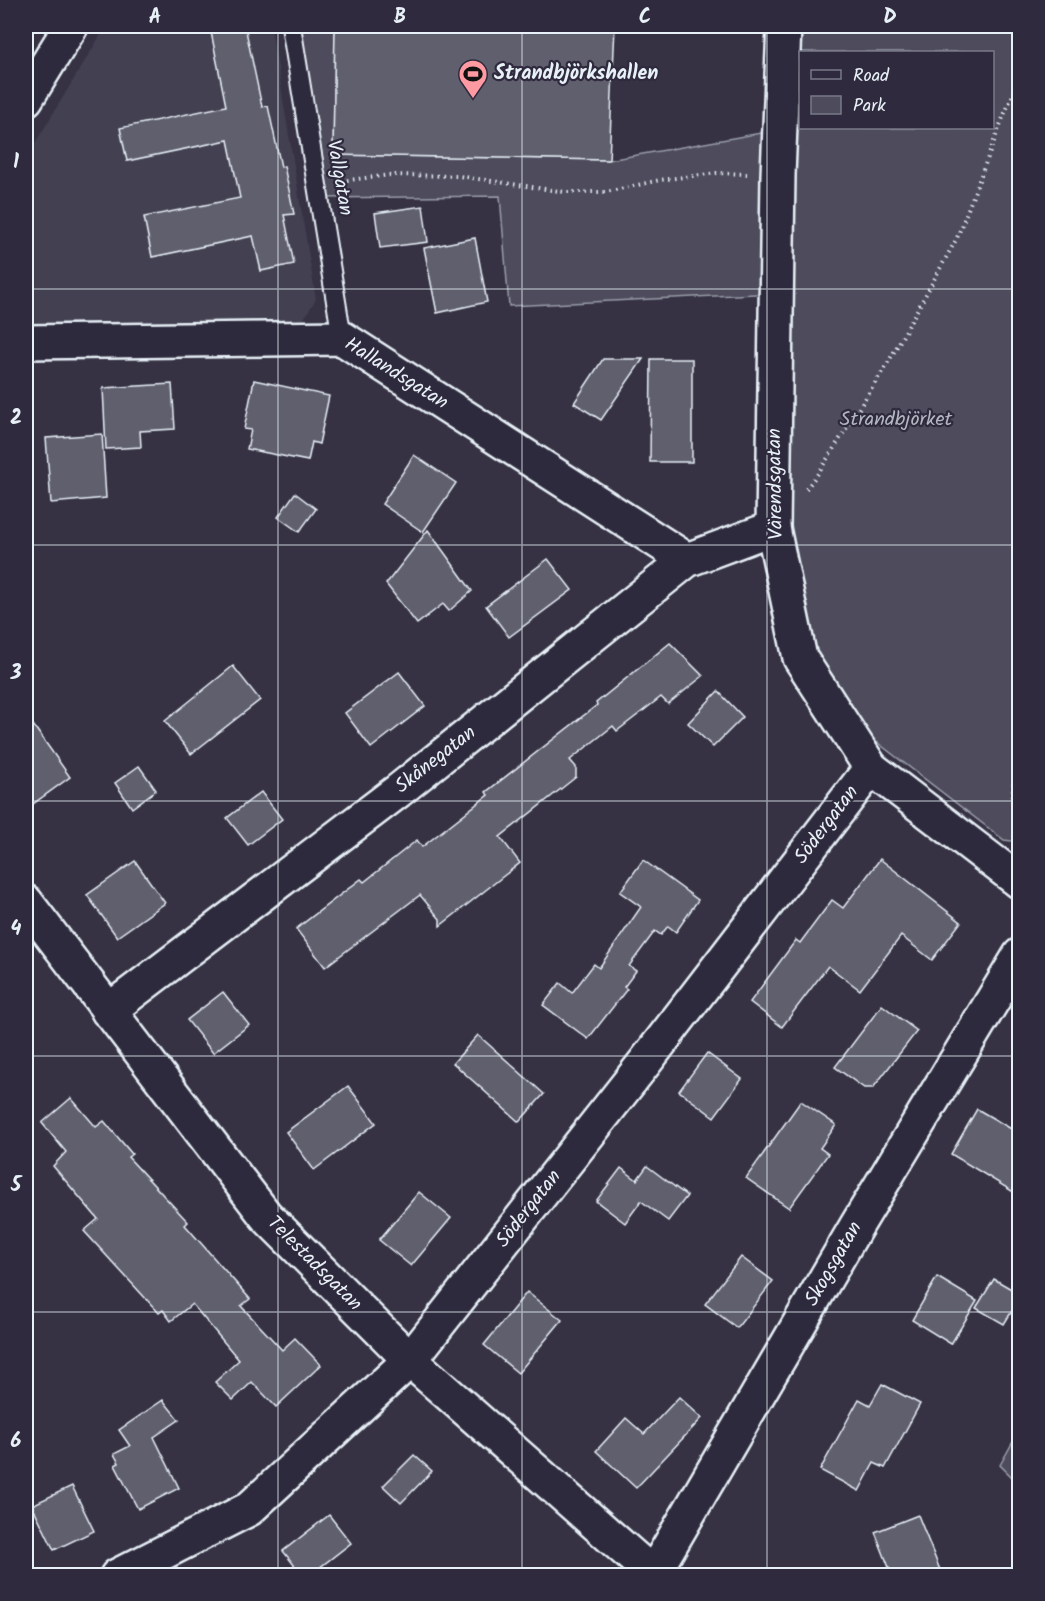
<svg xmlns="http://www.w3.org/2000/svg" width="1045" height="1601" font-family="Kalam,sans-serif">
<style>
.built{fill:#433f51}
.green{fill:#4d4b5c;stroke:#9a9eaa;stroke-width:1.5;fill-rule:evenodd}
.building{fill:#605e6e;stroke:#e8f1f8;stroke-width:1.5}
.lines{fill:none;stroke-linecap:round;stroke-linejoin:round}
.lane-casing{stroke:#e8f1f8;stroke-width:22}
.street-casing{stroke:#e8f1f8;stroke-width:38}
.path{stroke:#e8f1f8;stroke-width:4;stroke-dasharray:1.5 4.5;stroke-linecap:butt}
.lane{stroke:#2f2a3d;stroke-width:18}
.street{stroke:#2f2a3d;stroke-width:33}
.grid{fill:none;stroke:#e8f1f8;stroke-width:1.5;stroke-opacity:0.55}
.labels{text-anchor:middle;dominant-baseline:central;stroke-width:4.5;stroke-linejoin:round;paint-order:stroke}
.poi-label{font-size:20px;font-weight:bold;fill:#e8f1f8;stroke:#2f2a3d;text-anchor:start}
.street-label{font-size:20px;fill:#e8f1f8;stroke:#2f2a3d}
.park-label{font-size:20px;fill:#b2b7c1;stroke:#2f2a3d}
.neatline{fill:none;stroke:#e8f1f8;stroke-width:2}
.grid-label{font-size:20px;text-anchor:middle;font-weight:bold;fill:#e8f1f8}
</style>
<rect width="100%" height="100%" fill="#363244"/>
<filter id="ink" filterUnits="userSpaceOnUse"><feTurbulence type="fractalNoise" baseFrequency=".0167" numOctaves="2"/><feDisplacementMap in="SourceGraphic" scale="12" xChannelSelector="R" yChannelSelector="G"/><feConvolveMatrix kernelMatrix="1 2 1 2 8 2 1 2 1" color-interpolation-filters="sRGB"/></filter>
<g filter="url(#ink)">
<polygon class="built" points="106,26 271,26 316,299 302,322 26,336 26,158"/>
<g class="green">
<path d="M291,26H335L333,155L609,160L778,130L780,26H1019V842L1004,840L869,736L798,626L778,533L775,293L509,306L500,196L320,198ZM800,52H992V128H800Z"/>
<polygon points="1019,1431 1019,1484 1000,1465"/>
</g>
<g class="building">
<polygon points="245,26 262,107 268,106 281,167 284,166 294,214 284,215 294,264 261,271 253,236 152,257 144,217 240,198 228,140 127,161 120,128 226,106 211,32"/>
<polygon points="335,26 615,26 609,160 333,155"/>
<polygon points="423,206 428,242 380,248 375,213"/>
<polygon points="475,238 487,302 437,313 424,248"/>
<polygon points="603,359 643,359 601,420 574,403"/>
<polygon points="651,359 692,359 692,462 650,462"/>
<polygon points="254,380 329,396 319,444 312,442 308,461 247,449 251,430 244,429"/>
<polygon points="172,384 175,429 140,431 141,447 106,449 103,388"/>
<polygon points="102,434 106,498 51,503 46,438"/>
<polygon points="414,455 456,483 423,532 382,504"/>
<polygon points="295,493 316,509 299,532 278,517"/>
<polygon points="428,530 472,591 449,611 443,604 417,624 386,584"/>
<polygon points="548,559 572,590 509,637 486,606"/>
<polygon points="670,643 703,676 668,704 661,697 617,731 613,726 570,760 576,767 576,777 500,837 520,863 440,926 440,919 420,895 325,967 296,929 361,879 364,882 417,840 422,847 488,795 486,792 597,705 596,703"/>
<polygon points="233,666 260,700 191,754 165,721"/>
<polygon points="399,672 425,706 371,748 345,713"/>
<polygon points="718,691 743,717 713,747 688,723"/>
<polygon points="26,715 70,777 26,809"/>
<polygon points="139,766 156,790 132,808 115,783"/>
<polygon points="261,792 282,819 248,845 227,818"/>
<polygon points="880,859 961,922 932,960 901,936 860,990 828,966 782,1027 750,1002 796,940 800,943 832,900 843,908"/>
<polygon points="643,860 698,900 676,932 668,926 661,935 655,931 629,966 636,971 624,987 627,989 588,1039 543,1005 560,983 572,993 594,964 599,968 641,907 620,892"/>
<polygon points="135,861 165,903 117,937 87,895"/>
<polygon points="223,992 249,1025 213,1053 187,1020"/>
<polygon points="882,1005 917,1031 873,1088 864,1088 835,1067"/>
<polygon points="478,1035 544,1094 519,1122 453,1063"/>
<polygon points="707,1053 742,1079 714,1117 679,1091"/>
<polygon points="348,1086 376,1123 314,1170 286,1132"/>
<polygon points="71,1098 96,1127 104,1121 132,1154 128,1157 188,1222 185,1225 250,1299 241,1306 282,1350 295,1338 321,1365 276,1407 252,1382 233,1400 215,1382 239,1360 192,1304 171,1321 163,1310 159,1313 84,1231 98,1219 53,1166 66,1152 42,1123"/>
<polygon points="801,1101 836,1125 820,1148 828,1154 789,1208 746,1178"/>
<polygon points="977,1109 1020,1134 1020,1196 951,1154"/>
<polygon points="647,1166 687,1196 668,1221 641,1201 625,1223 596,1201 621,1168 637,1180"/>
<polygon points="419,1192 451,1218 411,1266 379,1240"/>
<polygon points="741,1257 773,1281 737,1328 705,1304"/>
<polygon points="937,1277 977,1301 951,1344 912,1320"/>
<polygon points="994,1279 1020,1294 1020,1298 1004,1324 976,1308"/>
<polygon points="527,1292 562,1320 518,1373 484,1345"/>
<polygon points="882,1384 920,1404 885,1468 874,1463 859,1491 820,1470 859,1399 870,1405"/>
<polygon points="679,1397 702,1418 636,1488 596,1451 626,1418 644,1434"/>
<polygon points="163,1400 179,1420 154,1437 179,1488 138,1509 115,1465 119,1463 114,1454 130,1446 119,1430"/>
<polygon points="414,1455 432,1471 401,1503 383,1486"/>
<polygon points="72,1486 94,1531 54,1550 32,1505"/>
<polygon points="329,1515 351,1543 310,1575 302,1575 283,1551"/>
<polygon points="918,1515 942,1575 892,1575 875,1532"/>
</g>
<g class="lines">
<g class="lane-casing">
<polyline id="lane" points="291,26 342,338"/>
</g>
<g class="street-casing">
<g id="street">
<polyline points="784,26 778,175 773,528 800,658 871,768 1020,882"/>
<polyline points="26,99 71,26"/>
<polyline points="26,342 342,338 687,560"/>
<polyline points="26,902 266,1216 410,1360 655,1576"/>
<polyline points="108,1011 398,791 687,560 773,528"/>
<polyline points="117,1576 249,1509 410,1360 646,1061 871,768"/>
<polyline points="652,1576 857,1225 1020,955"/>
</g>
</g>
<g class="path">
<polyline points="341,181 390,175 459,176 565,192 606,192 660,180 717,173 747,174"/>
<polyline points="806,489 817,475 889,361 957,238 1004,115 1020,79"/>
<polyline points="1014,837 1018,830 1012,799 1020,718"/>
</g>
<use href="#lane" class="lane"/>
<use href="#street" class="street"/>
</g>
</g>
<path class="grid" d="M278,26V1576M522,26V1576M767,26V1576M26,289H1020M26,545H1020M26,801H1020M26,1056H1020M26,1312H1020"/>
<defs>
<g id="stadium-pin" transform="scale(1.5)"><path d="M0 17L-7.5 6A9.5 9.5 0 1 1 7.5 6Z" fill="#ff9aa2" stroke="#2f2a3d"/><path d="M0-5a6.5 5 0 1 0 0 10a6.5 5 0 1 0 0-10ZM-3.5-1.8h7v3.6h-7Z" fill="#111"/></g>
</defs>
<g fill-rule="evenodd">
<use href="#stadium-pin" x="473" y="74"/>
</g>
<g class="labels">
<g class="poi-label">
<text x="494" y="74">Strandbjörkshallen</text>
</g>
<g class="street-label">
<text transform="translate(339 178) rotate(80)">Vallgatan</text>
<text transform="translate(396 374) rotate(32)">Hallandsgatan</text>
<text transform="translate(776 484) rotate(-91)">Värendsgatan</text>
<text transform="translate(436 760) rotate(-38)">Skånegatan</text>
<text transform="translate(827 825) rotate(-53)">Södergatan</text>
<text transform="translate(529 1209) rotate(-52)">Södergatan</text>
<text transform="translate(314 1264) rotate(45)">Telestadsgatan</text>
<text transform="translate(834 1264) rotate(-60)">Skogsgatan</text>
</g>
<g class="park-label">
<text x="896" y="420">Strandbjörket</text>
</g>
</g>
<rect width="1045" height="1601" fill="none" stroke="#2f2a3d" stroke-width="66"/>
<rect x="799" y="51" width="195" height="78" fill="#2f2a3d" stroke="#797a88" stroke-width="1.5"/>
<rect x="811" y="70" width="30" height="9" fill="#2f2a3d" stroke="#797a88" stroke-width="1.5"/>
<text x="853" y="81" font-size="18" fill="#e8f1f8">Road</text>
<rect x="811" y="96" width="30" height="18" fill="#4d4b5c" stroke="#797a88" stroke-width="1.5"/>
<text x="853" y="111" font-size="18" fill="#e8f1f8">Park</text>
<rect x="33" y="33" width="979" height="1535" class="neatline"/>
<g class="grid-label">
<text x="155" y="23">A</text>
<text x="400" y="23">B</text>
<text x="645" y="23">C</text>
<text x="890" y="23">D</text>
<text x="16" y="168">1</text>
<text x="16" y="424">2</text>
<text x="16" y="679">3</text>
<text x="16" y="935">4</text>
<text x="16" y="1191">5</text>
<text x="16" y="1447">6</text>
</g>
</svg>
